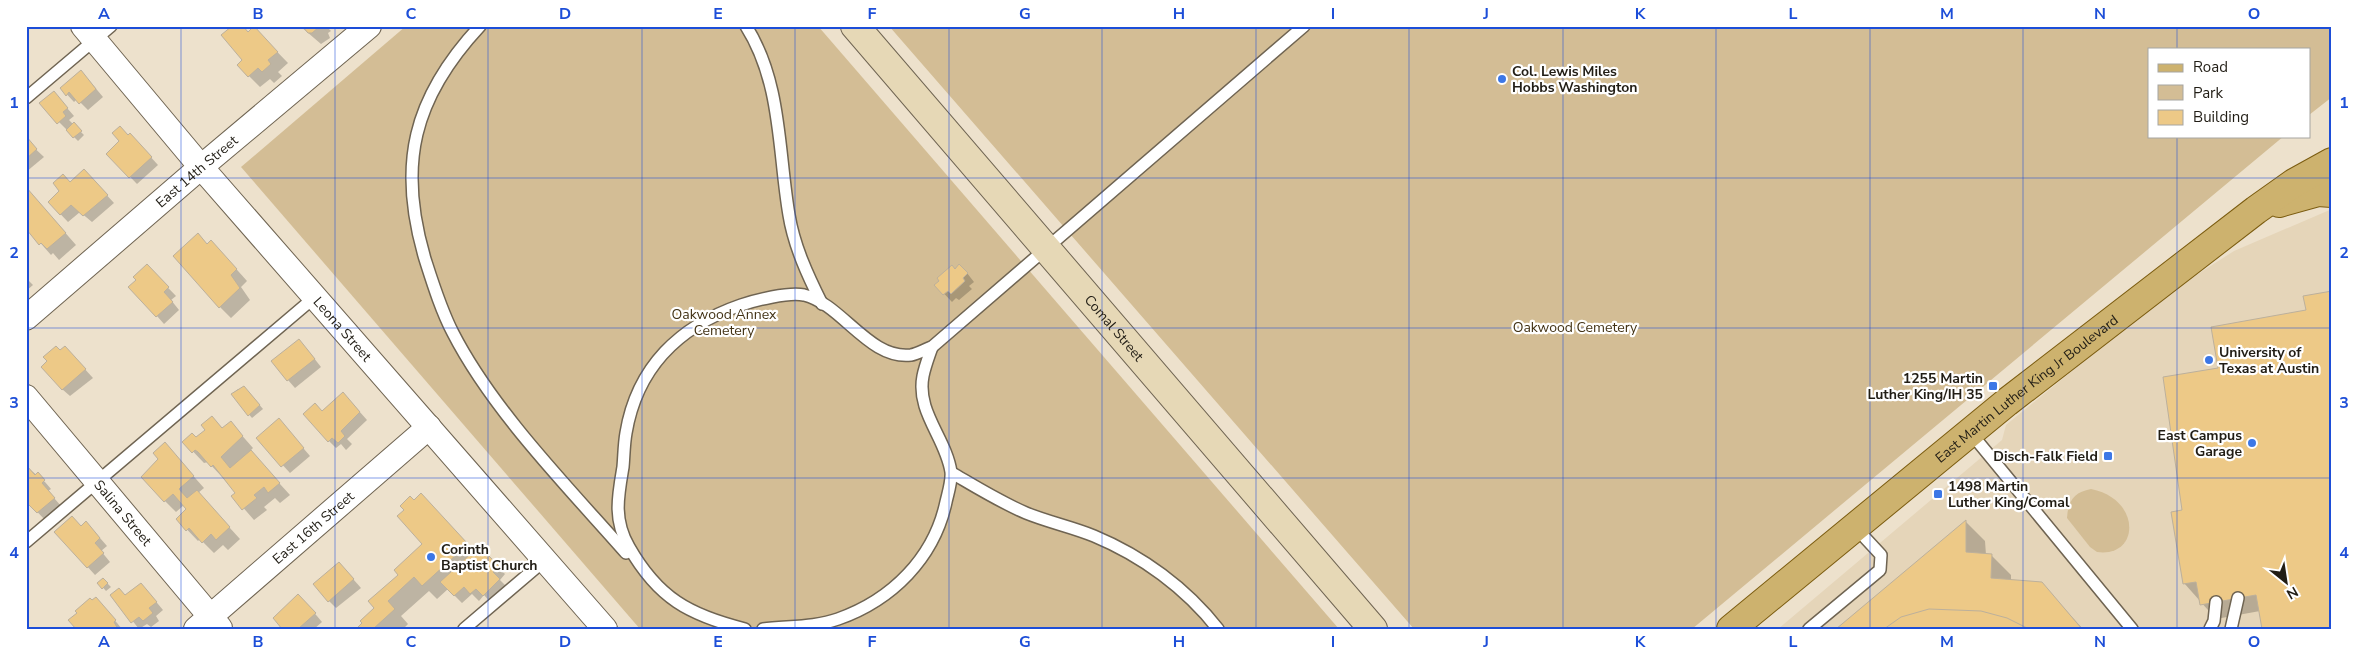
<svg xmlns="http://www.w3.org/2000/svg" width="2358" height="655" font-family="'Nunito Sans',sans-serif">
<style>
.built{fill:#e5d5b9}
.green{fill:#d3bd95}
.shadow{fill:#0003}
.building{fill:#edc987;stroke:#bcb09c}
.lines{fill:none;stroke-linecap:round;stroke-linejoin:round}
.lane-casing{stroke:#6f6452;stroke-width:14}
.street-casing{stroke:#6f6452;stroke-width:26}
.secondary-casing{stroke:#6f6452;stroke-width:30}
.primary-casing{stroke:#7b5c10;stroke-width:30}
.lane{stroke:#fff;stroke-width:11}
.street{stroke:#fff;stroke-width:24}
.secondary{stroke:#e6d8b6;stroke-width:28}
.primary{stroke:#cdb26e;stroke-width:28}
.grid{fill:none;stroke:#1d4ed8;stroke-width:1;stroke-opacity:0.55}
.poi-dot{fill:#3c77e6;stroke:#fff;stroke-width:2}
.labels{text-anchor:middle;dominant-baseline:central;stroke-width:4.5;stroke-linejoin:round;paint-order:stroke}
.poi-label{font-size:14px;font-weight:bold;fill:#211d15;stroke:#fff;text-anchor:start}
.street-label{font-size:14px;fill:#211d15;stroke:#fff}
.park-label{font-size:14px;fill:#423215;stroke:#fff}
.neatline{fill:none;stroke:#1d4ed8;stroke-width:2}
.grid-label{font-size:16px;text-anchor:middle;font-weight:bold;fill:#1d4ed8}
</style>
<rect width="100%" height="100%" fill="#ede1cc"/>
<polygon class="built" points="2332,209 2332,629 1778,629 2002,440 2006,425 2165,295 2234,251"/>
<g class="green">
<polygon points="406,26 818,26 1339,629 640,629 241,167"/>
<polygon points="889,26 2332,26 2332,97 2309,115 2309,49 2149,49 2149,136 2284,136 1692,629 1414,629"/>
<path d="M2091,489C2142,499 2140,558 2097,552L2090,547L2067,518C2068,501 2074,492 2091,489Z"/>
</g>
<g class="shadow">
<polygon points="226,26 243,26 248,33 254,28 288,63 278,72 282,76 274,83 270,79 260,87 249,76 244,60"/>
<polygon points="300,26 331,26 329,29 331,31 328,33 330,38 321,44"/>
<polygon points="88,79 103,97 88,110 77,99 74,102 61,88"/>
<polygon points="61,101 74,116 69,120 84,135 78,141 41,104"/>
<polygon points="129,136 137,142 158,165 137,184 108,154"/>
<polygon points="26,140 44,157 26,172"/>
<polygon points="91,178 114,203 92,222 80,212 68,222 49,202 70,183"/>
<polygon points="26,188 76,245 59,260 53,253 51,255 29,230 31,229"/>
<polygon points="208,245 222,253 247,281 241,287 250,300 231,318 220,307"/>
<polygon points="147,266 176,296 171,300 179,310 164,324 157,316 138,280"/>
<polygon points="955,270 967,273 974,282 969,286 972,289 959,300 956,298 952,302 936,285"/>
<polygon points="26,278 33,285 26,291"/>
<polygon points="2307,311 2260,611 2216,619 2184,583 2184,511 2220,369"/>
<polygon points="306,348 321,367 295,388 288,380"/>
<polygon points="60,352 72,355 93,378 70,396 62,389 49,362"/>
<polygon points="238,389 248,391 263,409 252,418 232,394"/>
<polygon points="351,402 367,420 347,439 352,444 346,450 341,444 336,448 329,441 323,413"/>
<polygon points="212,417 223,429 231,423 253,448 250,451 290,495 280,503 275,498 264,507 267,510 254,520 233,496 237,493 208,462 204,463 184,442 196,439 206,430"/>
<polygon points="286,428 310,456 290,473 258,438"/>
<polygon points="165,444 204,488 198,493 240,539 228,550 223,545 214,553 200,539 198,541 177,519 187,509 184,505 176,512 165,501 160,459"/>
<polygon points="27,467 45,482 51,489 48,491 61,506 45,520 26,500"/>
<polygon points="421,495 475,552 482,557 485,554 505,574 500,580 507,587 491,603 484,595 479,601 472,594 462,603 448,589 437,599 429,591 401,616 408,624 403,629 358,629 424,544 414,502"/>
<polygon points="1966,522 1985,541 1986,555 1991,555 2011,575 2011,581 2041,583 2083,629 1838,629"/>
<polygon points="81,527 93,530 107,546 101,551 110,562 95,575 56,532"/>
<polygon points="346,571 361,588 336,608 329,601"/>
<polygon points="103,579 111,587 106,591 99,583"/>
<polygon points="148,592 163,610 156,616 159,621 151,627 147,624 139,629 112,595 126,596"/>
<polygon points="306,603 322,622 314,629 284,629"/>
<polygon points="103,606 122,629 77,629"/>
</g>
<g class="building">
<polygon points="232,26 243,26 248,32 254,26 278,52 268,60 271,64 262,72 258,68 248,77 237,65 242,60 221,35"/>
<polygon points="302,26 318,26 319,27 312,33 308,33"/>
<polygon points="81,70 96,89 79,104 69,92 66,96 60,88"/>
<polygon points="54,91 68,108 63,112 66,116 57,124 39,103"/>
<polygon points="74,122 82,131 73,138 66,130"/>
<polygon points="120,126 128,135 130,133 152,157 129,178 106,154 119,141 112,133"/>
<polygon points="26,136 37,149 26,159"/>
<polygon points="84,169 108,195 83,216 71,205 60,215 48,202 59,191 53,183 63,174 70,182"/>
<polygon points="26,187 66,233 47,249 41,243 39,245 27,230 29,229 26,226"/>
<polygon points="198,233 207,244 211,240 237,269 231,275 240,288 219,308 173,256"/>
<polygon points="147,264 169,287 164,292 173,302 156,317 128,287 136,280 133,277"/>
<polygon points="959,264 968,273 963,278 965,281 951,294 948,291 943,295 934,285 939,281 937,278 952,265 955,269"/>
<polygon points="2332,291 2332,629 2262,629 2256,595 2200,605 2196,582 2183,584 2171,512 2182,510 2163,377 2218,368 2211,327 2306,310 2303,296"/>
<polygon points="299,339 315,359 287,381 271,361"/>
<polygon points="56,346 60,350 65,346 86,369 62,390 41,367 47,361 43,357"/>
<polygon points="244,386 260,405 248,416 231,394"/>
<polygon points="343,392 360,412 341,431 345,436 338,443 332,438 328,442 303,414 315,403 322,411"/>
<polygon points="212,416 222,428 231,421 243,436 221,457 230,468 251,450 280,483 268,493 264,487 254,495 257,498 242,510 231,496 235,493 213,465 211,467 198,452 195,450 192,453 182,442 192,433 196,437 205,430 201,425"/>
<polygon points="279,418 304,448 281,467 256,438"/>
<polygon points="165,442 194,476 179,489 187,498 197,490 230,527 216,540 211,534 202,543 189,528 186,531 176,519 186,509 173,494 164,502 141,477 158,459 153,453"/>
<polygon points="27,466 35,475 38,472 45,480 42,483 55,498 37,513 26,502"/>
<polygon points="421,493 468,544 422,586 414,577 388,601 395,609 373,629 356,629 362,623 360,621 374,608 368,601 398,575 394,570 422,544 397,516 404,510 400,506 410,496 414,500"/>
<polygon points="72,516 81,526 86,521 100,538 95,543 104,553 87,568 54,532"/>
<polygon points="1966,520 1966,552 1992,554 1991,578 2042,582 2082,629 1836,629"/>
<polygon points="476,549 482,555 485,552 499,566 493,572 500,579 483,596 476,589 470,594 464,587 454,596 440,582"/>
<polygon points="339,562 354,579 328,602 313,584"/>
<polygon points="103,578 108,583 102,589 97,583"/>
<polygon points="141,583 157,602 149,608 153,613 143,621 139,617 131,623 110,595 119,588 125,595"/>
<polygon points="298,594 316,613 298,629 282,629 273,618"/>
<polygon points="96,597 116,620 114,622 118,629 76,629 68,620 77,613 75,611 90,598 92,600"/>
<polygon points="1929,609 1981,611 2007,618 2029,629 1884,629 1901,617"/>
</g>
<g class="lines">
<g class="lane-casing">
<g id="lane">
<path d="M480,26C413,98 397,165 425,259C433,284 441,310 453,333C493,411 568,487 626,553"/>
<path d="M746,26C782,83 778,151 789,215C794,246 808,276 822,304"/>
<polyline points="26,98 111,26"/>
<polyline points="1970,432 2132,629"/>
<path d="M952,473C976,487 1000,502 1026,513C1048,522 1072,527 1094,536C1142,556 1186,588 1218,629"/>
<polyline points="26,542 316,296"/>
<polyline points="464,629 545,560"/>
<path d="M745,629C689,615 658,598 629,547C613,520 618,496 623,467C624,456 624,444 626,433C637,367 680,326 741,305C756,300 788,292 804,295C842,304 869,360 911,355C917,354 926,349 932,347L1304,26"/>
<path d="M763,629C787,626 816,627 838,619C892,600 934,558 946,502C948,493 952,481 951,472C946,438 916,412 923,376C925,366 929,356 932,347"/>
<polyline points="1809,629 1880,570 1881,555 1855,527"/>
<polyline points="2210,629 2214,621 2216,602"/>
<polyline points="2231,629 2238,598"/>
</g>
</g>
<g class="street-casing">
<g id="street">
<path id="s1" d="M83,26L201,167L605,629"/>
<path id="s2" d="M26,318L201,167L369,26"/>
<path id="s3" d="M26,397L220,628"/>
<path id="s4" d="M196,629L429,427"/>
</g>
</g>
<g class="secondary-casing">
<g id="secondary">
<path id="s5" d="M855,26L1373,629"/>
</g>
</g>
<g class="primary-casing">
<g id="primary">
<polyline points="2279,203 2318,192 2332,193"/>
<path id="s6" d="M1731,629L2007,402L2256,210L2294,183L2332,162"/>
</g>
</g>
<use href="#lane" class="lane"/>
<use href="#street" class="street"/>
<use href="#secondary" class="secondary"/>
<use href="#primary" class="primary"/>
</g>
<path class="grid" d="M181,26V629M335,26V629M488,26V629M642,26V629M795,26V629M949,26V629M1102,26V629M1256,26V629M1409,26V629M1563,26V629M1716,26V629M1870,26V629M2023,26V629M2177,26V49M2177,136V629M26,178H2332M26,328H2332M26,478H2332"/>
<g class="poi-dot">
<circle cx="1502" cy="79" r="5"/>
<circle cx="2209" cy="360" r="5"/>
<rect x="1988" y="381" width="10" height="10" rx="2.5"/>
<circle cx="2252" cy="443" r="5"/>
<rect x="2103" y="451" width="10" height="10" rx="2.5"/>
<rect x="1933" y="489" width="10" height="10" rx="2.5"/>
<circle cx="431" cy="557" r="5"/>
</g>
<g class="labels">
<g class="poi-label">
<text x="1512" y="71">Col. Lewis Miles<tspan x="1512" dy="16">Hobbs Washington</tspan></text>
<text x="2219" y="352">University of<tspan x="2219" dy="16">Texas at Austin</tspan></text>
<text x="1983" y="378" text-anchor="end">1255 Martin<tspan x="1983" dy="16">Luther King/IH 35</tspan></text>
<text x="2242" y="435" text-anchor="end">East Campus<tspan x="2242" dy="16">Garage</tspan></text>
<text x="2098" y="456" text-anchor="end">Disch-Falk Field</text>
<text x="1948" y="486">1498 Martin<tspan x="1948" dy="16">Luther King/Comal</tspan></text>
<text x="441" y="549">Corinth<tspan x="441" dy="16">Baptist Church</tspan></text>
</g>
<g class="street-label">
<text stroke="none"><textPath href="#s2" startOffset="225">East 14th Street</textPath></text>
<text stroke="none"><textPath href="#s1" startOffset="399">Leona Street</textPath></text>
<text stroke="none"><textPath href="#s5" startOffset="398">Comal Street</textPath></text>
<text stroke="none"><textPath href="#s6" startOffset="381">East Martin Luther King Jr Boulevard</textPath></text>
<text stroke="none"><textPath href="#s3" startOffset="151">Salina Street</textPath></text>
<text stroke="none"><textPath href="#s4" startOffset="155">East 16th Street</textPath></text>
</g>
<g class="park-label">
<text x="724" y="314">Oakwood Annex<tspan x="724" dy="16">Cemetery</tspan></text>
<text x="1575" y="327">Oakwood Cemetery</text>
</g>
</g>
<rect width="2358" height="655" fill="none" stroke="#ffffff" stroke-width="55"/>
<rect x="2148" y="48" width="162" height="90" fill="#ffffff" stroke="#a6a5a1"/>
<rect x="2158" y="64" width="25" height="8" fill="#cdb26e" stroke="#a6a5a1"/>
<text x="2193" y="72" font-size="15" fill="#211d15">Road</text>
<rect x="2158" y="85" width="25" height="15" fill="#d3bd95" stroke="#a6a5a1"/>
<text x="2193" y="98" font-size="15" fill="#211d15">Park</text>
<rect x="2158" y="110" width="25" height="15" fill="#edc987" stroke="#a6a5a1"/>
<text x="2193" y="122" font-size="15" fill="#211d15">Building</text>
<g transform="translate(2286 582) rotate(150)" stroke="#ffffff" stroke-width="4" paint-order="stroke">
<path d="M0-4L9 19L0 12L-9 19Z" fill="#211d15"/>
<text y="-8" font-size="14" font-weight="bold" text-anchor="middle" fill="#211d15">N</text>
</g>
<rect x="28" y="28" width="2302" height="600" class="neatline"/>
<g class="grid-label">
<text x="104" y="19">A</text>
<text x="258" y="19">B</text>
<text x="411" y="19">C</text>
<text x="565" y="19">D</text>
<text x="718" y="19">E</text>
<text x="872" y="19">F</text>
<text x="1025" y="19">G</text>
<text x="1179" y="19">H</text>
<text x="1333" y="19">I</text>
<text x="1486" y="19">J</text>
<text x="1640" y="19">K</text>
<text x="1793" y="19">L</text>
<text x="1947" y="19">M</text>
<text x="2100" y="19">N</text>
<text x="2254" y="19">O</text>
<text x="14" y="108">1</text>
<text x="2344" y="108">1</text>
<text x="14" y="258">2</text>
<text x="2344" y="258">2</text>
<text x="14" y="408">3</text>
<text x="2344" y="408">3</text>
<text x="14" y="558">4</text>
<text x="2344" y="558">4</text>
<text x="104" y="647">A</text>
<text x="258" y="647">B</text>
<text x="411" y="647">C</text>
<text x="565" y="647">D</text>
<text x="718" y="647">E</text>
<text x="872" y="647">F</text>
<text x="1025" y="647">G</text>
<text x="1179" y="647">H</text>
<text x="1333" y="647">I</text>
<text x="1486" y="647">J</text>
<text x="1640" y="647">K</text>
<text x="1793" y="647">L</text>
<text x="1947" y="647">M</text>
<text x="2100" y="647">N</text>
<text x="2254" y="647">O</text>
</g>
</svg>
